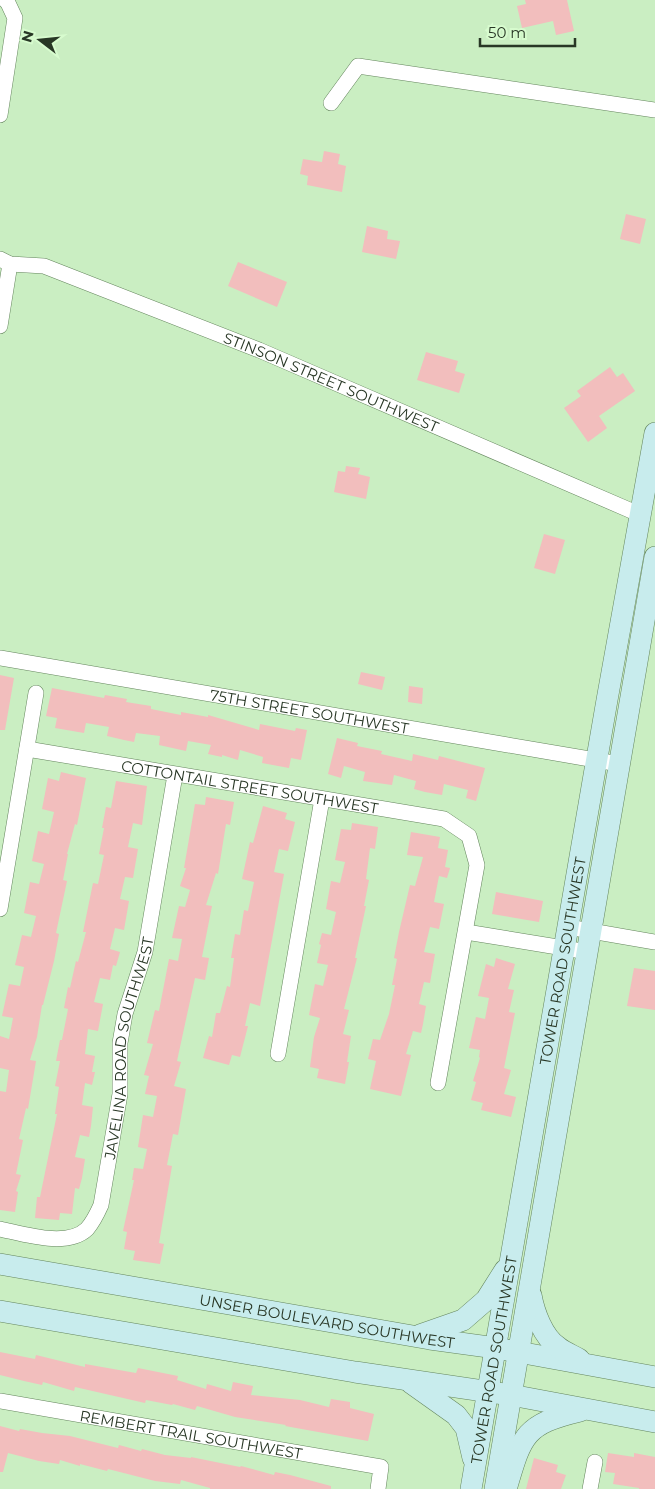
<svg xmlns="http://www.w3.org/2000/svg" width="655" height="1489" font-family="Montserrat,sans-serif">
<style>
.building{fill:#f2bebd}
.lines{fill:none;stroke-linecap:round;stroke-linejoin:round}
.street-casing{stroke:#64855d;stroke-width:16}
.secondary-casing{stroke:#64855d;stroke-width:22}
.street{stroke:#fff;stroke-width:15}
.secondary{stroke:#c8eced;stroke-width:21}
.labels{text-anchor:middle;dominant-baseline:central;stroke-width:4;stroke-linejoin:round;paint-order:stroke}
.street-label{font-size:15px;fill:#283725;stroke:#d7fbce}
</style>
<rect width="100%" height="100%" fill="#caeec2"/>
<g class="building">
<polygon points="525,0 567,0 574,31 556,35 553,21 522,28 517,6 526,4"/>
<polygon points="324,151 340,154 338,164 346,166 342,192 307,185 308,176 300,174 303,159 322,162"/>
<polygon points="626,214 646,219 640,244 620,239"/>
<polygon points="367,226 388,231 387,239 400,241 396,259 362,252"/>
<polygon points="238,262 287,282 277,307 228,286"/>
<polygon points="426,352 458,361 455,371 465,374 459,393 417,380"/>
<polygon points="610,367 617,377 623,373 635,391 599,416 607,428 588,442 564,408 581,396 577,391"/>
<polygon points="346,466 360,468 358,474 370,477 366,499 334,492 338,471 345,472"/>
<polygon points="544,534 565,540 555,574 534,568"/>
<polygon points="361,672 385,677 382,690 358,684"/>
<polygon points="0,675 14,678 5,730 0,730"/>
<polygon points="409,686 423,688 422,704 408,702"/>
<polygon points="52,688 104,698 105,695 127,699 126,702 151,706 151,709 181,715 181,712 208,717 208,715 259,730 260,724 295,731 296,728 307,730 301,760 291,758 289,768 262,763 263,757 240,750 238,760 222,755 222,757 208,754 211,745 188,741 186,751 159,745 160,736 136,733 134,742 124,740 107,736 109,727 86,723 84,733 55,728 57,718 46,716"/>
<polygon points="337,738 358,743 357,746 382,751 381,754 412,761 413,754 438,760 439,756 485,768 476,801 466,798 468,790 444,784 442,795 425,792 414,789 416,781 394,775 392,785 363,781 365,772 344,766 341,778 328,774"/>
<polygon points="61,772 86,778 77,825 75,824 67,854 68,854 63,880 67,881 56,933 59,934 54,961 43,1005 42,1005 37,1037 30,1060 36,1061 28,1109 26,1108 19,1139 23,1140 16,1174 21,1175 16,1191 18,1192 15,1212 0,1210 0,1091 6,1092 9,1070 0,1068 0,1036 9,1039 13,1018 2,1016 9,984 20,986 24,967 15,965 22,935 31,937 36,916 24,913 30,882 39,884 44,864 32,861 38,831 49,834 54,812 42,809 48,778 59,781"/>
<polygon points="116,781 147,786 142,825 133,823 128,847 138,849 133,878 125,877 120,899 129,901 124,930 115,928 110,949 120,952 116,966 113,965 110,980 100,978 94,1002 103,1004 98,1031 88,1029 85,1054 95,1056 92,1072 95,1072 92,1085 85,1083 82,1105 93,1107 91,1126 89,1137 80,1135 75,1157 85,1159 82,1178 79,1189 75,1188 72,1214 60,1213 59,1220 35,1218 37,1197 40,1197 57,1114 55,1114 59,1087 55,1086 60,1061 56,1061 60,1040 62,1040 68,1009 64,1008 68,987 70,988 76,961 78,962 86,932 83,932 93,883 98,884 104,855 99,854 104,828 102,828 106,807 111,808"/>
<polygon points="206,797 234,802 230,825 226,824 218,874 216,873 206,905 212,906 202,957 209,958 205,980 195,978 177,1061 181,1062 174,1086 186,1089 178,1135 173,1134 167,1165 172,1166 159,1243 164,1244 160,1264 133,1260 135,1251 124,1249 127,1232 123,1231 134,1180 132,1180 134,1168 143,1169 147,1149 138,1147 143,1115 153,1117 157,1096 145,1094 149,1076 144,1075 153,1044 147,1043 155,1010 159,1011 169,959 178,961 182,939 172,938 179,906 185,907 190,890 180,886 186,868 184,868 195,804 205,805"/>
<polygon points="263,806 287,813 285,819 295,822 288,851 279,849 274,872 284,874 260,1006 250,1003 245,1026 248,1026 240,1057 232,1055 229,1065 203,1058 209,1036 212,1037 216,1013 220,1013 227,986 230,987 234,958 231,958 235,934 240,935 244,910 248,911 254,882 242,879 250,842 253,843"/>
<polygon points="352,823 378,827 375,849 370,848 366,879 369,880 364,906 366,906 355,958 357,958 344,1009 349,1010 343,1034 351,1036 347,1062 349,1062 345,1084 317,1078 319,1069 310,1067 314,1037 320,1018 309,1015 315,984 323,986 328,965 317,963 321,945 319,944 322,933 331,935 336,912 326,909 331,881 340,883 345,862 335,860 341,829 351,830"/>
<polygon points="411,832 440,837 438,848 448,850 445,867 450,868 447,878 439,876 434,902 444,904 439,929 430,927 424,952 435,954 430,983 424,982 419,1004 426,1006 423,1024 421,1033 413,1031 406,1054 411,1055 401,1096 370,1089 376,1061 368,1059 373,1039 380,1040 389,1014 395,985 392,985 397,959 394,958 399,932 410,885 415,886 423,857 407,855"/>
<polygon points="496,892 543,901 539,922 492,914"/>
<polygon points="496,958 515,964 508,989 514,990 509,1012 515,1013 504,1068 511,1070 504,1094 516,1097 511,1117 481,1110 483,1103 471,1100 476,1082 473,1081 480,1058 479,1057 480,1050 469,1048 476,1017 485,1019 489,998 478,996 486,964 494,967"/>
<polygon points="634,968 655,971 655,1010 627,1006"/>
<polygon points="0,1352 35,1359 36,1355 85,1367 85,1364 136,1373 138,1368 178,1376 177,1380 206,1389 207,1384 231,1391 233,1382 253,1386 251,1395 300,1400 329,1407 331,1399 350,1402 350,1408 374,1414 368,1441 285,1426 286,1425 235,1417 197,1406 195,1410 173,1404 172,1405 146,1400 145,1403 75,1387 74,1391 43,1382 42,1385 24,1381 0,1375"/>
<polygon points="0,1426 19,1431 20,1429 42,1433 70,1436 118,1448 119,1445 141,1451 142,1449 165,1455 191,1458 191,1457 240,1467 241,1466 274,1475 275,1472 290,1475 331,1486 331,1489 210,1489 210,1488 181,1480 180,1484 155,1481 108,1469 107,1471 80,1464 80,1466 60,1460 59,1464 39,1461 8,1453 3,1472 0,1472"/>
<polygon points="608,1453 634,1457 634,1453 655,1457 655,1489 639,1489 639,1488 613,1484 615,1473 605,1472"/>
<polygon points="534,1458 558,1465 556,1472 566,1475 561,1489 526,1489"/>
</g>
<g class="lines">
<g class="street-casing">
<g id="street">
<polyline points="331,103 358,66 655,110"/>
<polyline points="0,115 15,18 8,3 5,0"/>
<path id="s1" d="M0,259L10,264L44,266L259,350L641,515"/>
<polyline points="0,326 10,264"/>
<path id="s2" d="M0,658L619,764"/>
<path id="s3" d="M27,749L444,819L469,836L477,865L438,1083"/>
<polyline points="0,909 36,693"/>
<polyline points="568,927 655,942"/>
<polyline points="466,932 588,952"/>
<polyline points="278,1054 322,799"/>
<path id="s4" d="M0,1229C24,1234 67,1248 87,1229C93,1222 97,1214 101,1205L120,1094V1043L125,1014L145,952L175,775"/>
<path id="s5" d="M0,1401L381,1467L378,1489"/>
<polyline points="590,1489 595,1462"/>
</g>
</g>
<g class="secondary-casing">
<g id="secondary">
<path id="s6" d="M0,1264L430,1339L496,1348L655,1377"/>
<path d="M531,1295C534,1312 543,1337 558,1347C564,1352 572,1355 579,1359"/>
<polyline points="0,1311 355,1372 511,1395 655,1422"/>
<polyline points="420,1335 463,1320 486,1300 505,1270"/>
<polyline points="411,1383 456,1415 466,1428 473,1458"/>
<path d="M507,1486C522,1435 525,1424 580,1411"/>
<path id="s7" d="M471,1489L607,700L655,433"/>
<polyline points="495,1489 655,557"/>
</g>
</g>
<use href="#street" class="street"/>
<use href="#secondary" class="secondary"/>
</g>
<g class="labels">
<g class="street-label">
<text stroke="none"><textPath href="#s1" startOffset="355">STINSON STREET SOUTHWEST</textPath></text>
<text stroke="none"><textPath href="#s2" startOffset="314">75TH STREET SOUTHWEST</textPath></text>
<text stroke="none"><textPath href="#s3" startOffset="226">COTTONTAIL STREET SOUTHWEST</textPath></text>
<text stroke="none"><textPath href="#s7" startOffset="536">TOWER ROAD SOUTHWEST</textPath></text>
<text stroke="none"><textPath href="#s4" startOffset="278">JAVELINA ROAD SOUTHWEST</textPath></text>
<text stroke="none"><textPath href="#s6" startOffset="332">UNSER BOULEVARD SOUTHWEST</textPath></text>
<text stroke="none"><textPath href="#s7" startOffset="131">TOWER ROAD SOUTHWEST</textPath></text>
<text stroke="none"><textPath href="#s5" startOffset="194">REMBERT TRAIL SOUTHWEST</textPath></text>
</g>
</g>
<g transform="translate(40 40) rotate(286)" stroke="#d7fbce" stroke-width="4" paint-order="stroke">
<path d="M0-4L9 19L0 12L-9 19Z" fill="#283725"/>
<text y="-8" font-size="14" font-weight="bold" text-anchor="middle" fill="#283725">N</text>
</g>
<path d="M480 38v8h95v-8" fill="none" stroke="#283725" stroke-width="2.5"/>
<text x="488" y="38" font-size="15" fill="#283725" stroke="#d7fbce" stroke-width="4" paint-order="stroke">50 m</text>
</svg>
